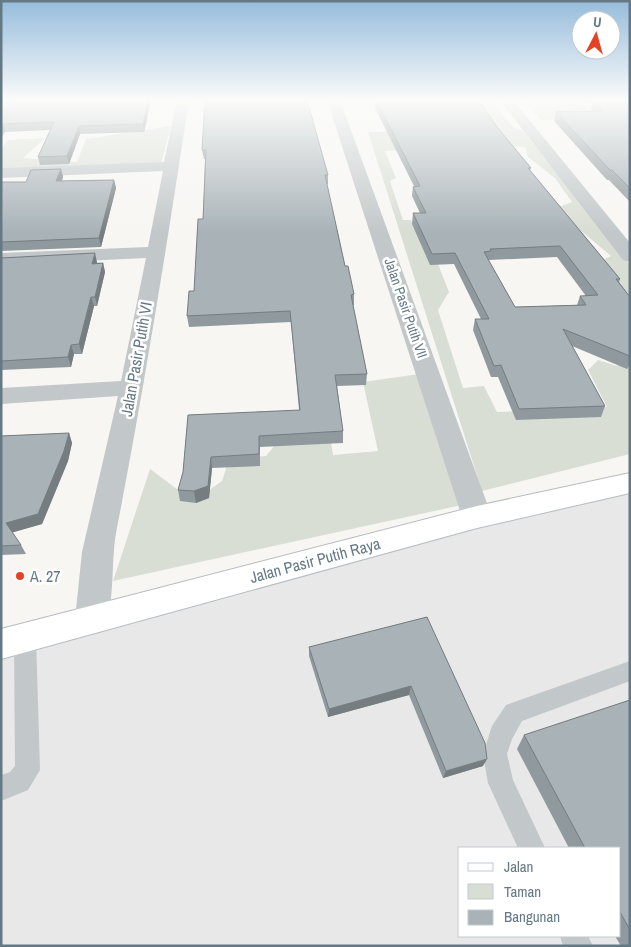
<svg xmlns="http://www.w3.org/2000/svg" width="631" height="947" font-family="'Archivo Narrow',sans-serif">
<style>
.built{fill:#e7e8e7;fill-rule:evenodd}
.green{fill:#d9ded4}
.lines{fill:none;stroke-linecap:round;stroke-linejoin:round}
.secondary-casing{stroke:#b6bcc0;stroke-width:2}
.lane{fill:#c2c7c9;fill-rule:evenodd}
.street{fill:#c2c7c9;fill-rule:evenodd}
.secondary{fill:#fff;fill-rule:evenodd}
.wall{fill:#90999d;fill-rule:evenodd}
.shaded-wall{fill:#767d80}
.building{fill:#a8b2b7;stroke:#767d80;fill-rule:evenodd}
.poi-dot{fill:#e54225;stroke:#fff;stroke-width:2}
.labels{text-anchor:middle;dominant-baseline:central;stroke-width:5;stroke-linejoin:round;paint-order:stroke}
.far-street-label{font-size:14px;fill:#657985;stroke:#fff}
.street-label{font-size:16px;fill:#657985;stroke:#fff}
.poi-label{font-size:16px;fill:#657985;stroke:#fff;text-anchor:start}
</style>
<rect width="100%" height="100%" fill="#f7f6f3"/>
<path class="built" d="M630,483V946H1V644ZM460,848H620V936H460Z"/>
<g class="green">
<polygon points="478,100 492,100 512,126 523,131 630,265 630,301 598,262 611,256 567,219 559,207 572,202 555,178 528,157 525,147 499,145"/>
<polygon points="524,100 578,100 597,118 541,120"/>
<polygon points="171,126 161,163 1,168 1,150 7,140 45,138 23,158 77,162 86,139"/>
<polygon points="408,131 417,149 385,151 396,178 390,181 403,220 411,220 429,257 438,264 449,292 438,310 463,388 484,386 497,412 607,407 588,370 598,360 617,366 630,356 630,454 482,491 368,132"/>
<polygon points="419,374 462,505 113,581 150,469 193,501 222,481 229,459 266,456 279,440 330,436 333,455 378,451 363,382"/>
</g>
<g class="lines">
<g class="secondary-casing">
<polygon id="secondary" points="630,473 630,493 477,528 1,659 1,629 477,506"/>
</g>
<g class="lane">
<polygon points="25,628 33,631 36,638 40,770 28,790 1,801 1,775 10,772 15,766 14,638 17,631"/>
<polygon points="630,661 630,681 522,721 512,739 507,754 513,780 545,848 518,848 488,783 483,754 492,726 506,705"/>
<polygon points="560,936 588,936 593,946 563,946"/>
</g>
<g class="street">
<path d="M177,100H189C167,245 144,389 116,533C111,561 115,605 104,629L92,633L80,629L75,619L82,552L118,396L1,404V388L121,381L146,258L1,265V253L148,247L163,171L1,178V168L164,162Z"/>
<polygon points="327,100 340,100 492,517 487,525 477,528 467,525 462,517"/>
<polygon points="500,100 513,100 630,243 630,262 623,260"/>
</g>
<use href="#secondary" class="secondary"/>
</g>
<g class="wall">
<polygon points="47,100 151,100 144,132 80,134 69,164 40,165 38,157 50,130 5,132 1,138 1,102"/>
<polygon points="205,100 328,175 328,184 327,184 345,266 354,294 354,305 353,305 367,374 366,385 337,386 343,431 343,443 260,447 260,466 212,468 209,498 196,503 180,501 178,490 183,472 188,415 299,410 291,322 189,327 187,316 194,291 203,219 205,159 204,159 202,150"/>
<path d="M376,100H479L497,127L531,168L530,170L620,279L619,282L630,297V365L627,369L572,346L605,406L601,417L516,420L498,377H491L473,330L475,319H481L454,264L430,265L412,224L413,213H420L412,196L413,187L414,186L375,108ZM557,257L586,296H580L577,305L515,307L489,261V260Z"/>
<polygon points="582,100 630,100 630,202 609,180 607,180 554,121 556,112 592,112 591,111 592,104"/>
<polygon points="61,169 63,177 62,181 114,180 116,188 101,247 1,251 1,182 26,182"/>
<polygon points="1,258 103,263 105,272 97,306 94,306 82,354 74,354 71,367 1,370"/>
<polygon points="69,433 72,443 68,461 42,524 12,532 21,545 26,554 1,555 1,436"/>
<polygon points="427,617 483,766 443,778 409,695 328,717 309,656 309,647"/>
<polygon points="630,700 630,946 621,946 615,936 620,936 620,848 569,848 517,749 524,735"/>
</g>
<g class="shaded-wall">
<polygon points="148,100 151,100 144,132 143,124"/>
<polygon points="3,124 5,132 1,138 1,126"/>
<polygon points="79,126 80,134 69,164 67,156"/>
<polygon points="61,169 63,177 59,189 56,181"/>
<polygon points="114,180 116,188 101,247 99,238"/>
<polygon points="95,253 97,262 95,273 92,264"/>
<polygon points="103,263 105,272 97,306 95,297"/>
<polygon points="91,297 94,306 82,354 79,344"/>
<polygon points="71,345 74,354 71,367 68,357"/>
<polygon points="69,433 72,443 68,461 42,524 11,533 6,523"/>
<polygon points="211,457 212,468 209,498 196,503 194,491"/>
<polygon points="411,686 409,695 328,717 329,709"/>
<polygon points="487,759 483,766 443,778 446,771"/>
</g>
<g class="building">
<polygon points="48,100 148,100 143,124 79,126 67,156 38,157 54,122 3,124 1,126 1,102"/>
<polygon points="205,100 307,100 328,175 325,175 345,266 348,266 354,294 351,295 367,374 335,375 343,431 259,436 259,454 211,457 208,486 194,491 178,490 183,472 188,415 300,410 290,311 187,316 189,291 194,291 198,219 203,219 206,150 202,150"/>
<path d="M376,100H479L497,127L531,168H528L620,279H616L630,297V356L563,329L605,406L519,409L501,365L494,366L475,319H489L455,253L432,254L413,213H426L413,187L420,186ZM560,246L598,295L580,296L586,305L515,307L484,252L491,251L490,249Z"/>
<polygon points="594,100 630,100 630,188 612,170 610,170 556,112 603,111 594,102"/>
<polygon points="61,169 56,181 114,180 99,238 1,242 1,182 26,182 31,170"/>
<polygon points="95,253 92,264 103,263 95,297 91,297 79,344 71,345 68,357 1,361 1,258"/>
<polygon points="69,433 64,451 38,514 6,523 21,545 1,546 1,436"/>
<polygon points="427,617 485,743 487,759 446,771 411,686 329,709 309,647"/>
<polygon points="630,700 630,930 620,912 620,848 585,848 524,735"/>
</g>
<linearGradient id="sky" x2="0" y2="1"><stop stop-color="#95bcdc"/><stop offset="0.43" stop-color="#fbfbfa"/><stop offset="1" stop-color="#fbfbfa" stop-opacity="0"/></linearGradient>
<rect width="631" height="233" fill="url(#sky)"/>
<circle class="poi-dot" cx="20" cy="576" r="5"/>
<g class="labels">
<g class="far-street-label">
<text transform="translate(406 308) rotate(71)">Jalan Pasir Putih VII</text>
</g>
<g class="street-label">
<text transform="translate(136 359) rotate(-80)">Jalan Pasir Putih VI</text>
<text transform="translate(315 560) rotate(-15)">Jalan Pasir Putih Raya</text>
</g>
<g class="poi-label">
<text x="30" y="576">A. 27</text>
</g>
</g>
<rect width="631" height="947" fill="none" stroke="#657985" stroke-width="5"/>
<rect x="458" y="847" width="162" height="90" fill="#ffffff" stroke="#c1c9ce"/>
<rect x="468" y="863" width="25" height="8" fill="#ffffff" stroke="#c1c9ce"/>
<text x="504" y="872" font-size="15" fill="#657985">Jalan</text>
<rect x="468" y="884" width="25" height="15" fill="#d9ded4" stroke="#c1c9ce"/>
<text x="504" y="897" font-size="15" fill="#657985">Taman</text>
<rect x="468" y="910" width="25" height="15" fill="#a8b2b7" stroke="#c1c9ce"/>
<text x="504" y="922" font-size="15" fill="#657985">Bangunan</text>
<g transform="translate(596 35) rotate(6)"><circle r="24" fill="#ffffff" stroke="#c1c9ce"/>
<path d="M0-4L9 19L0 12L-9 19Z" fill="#e54225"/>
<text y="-8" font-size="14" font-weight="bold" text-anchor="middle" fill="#657985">U</text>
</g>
</svg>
